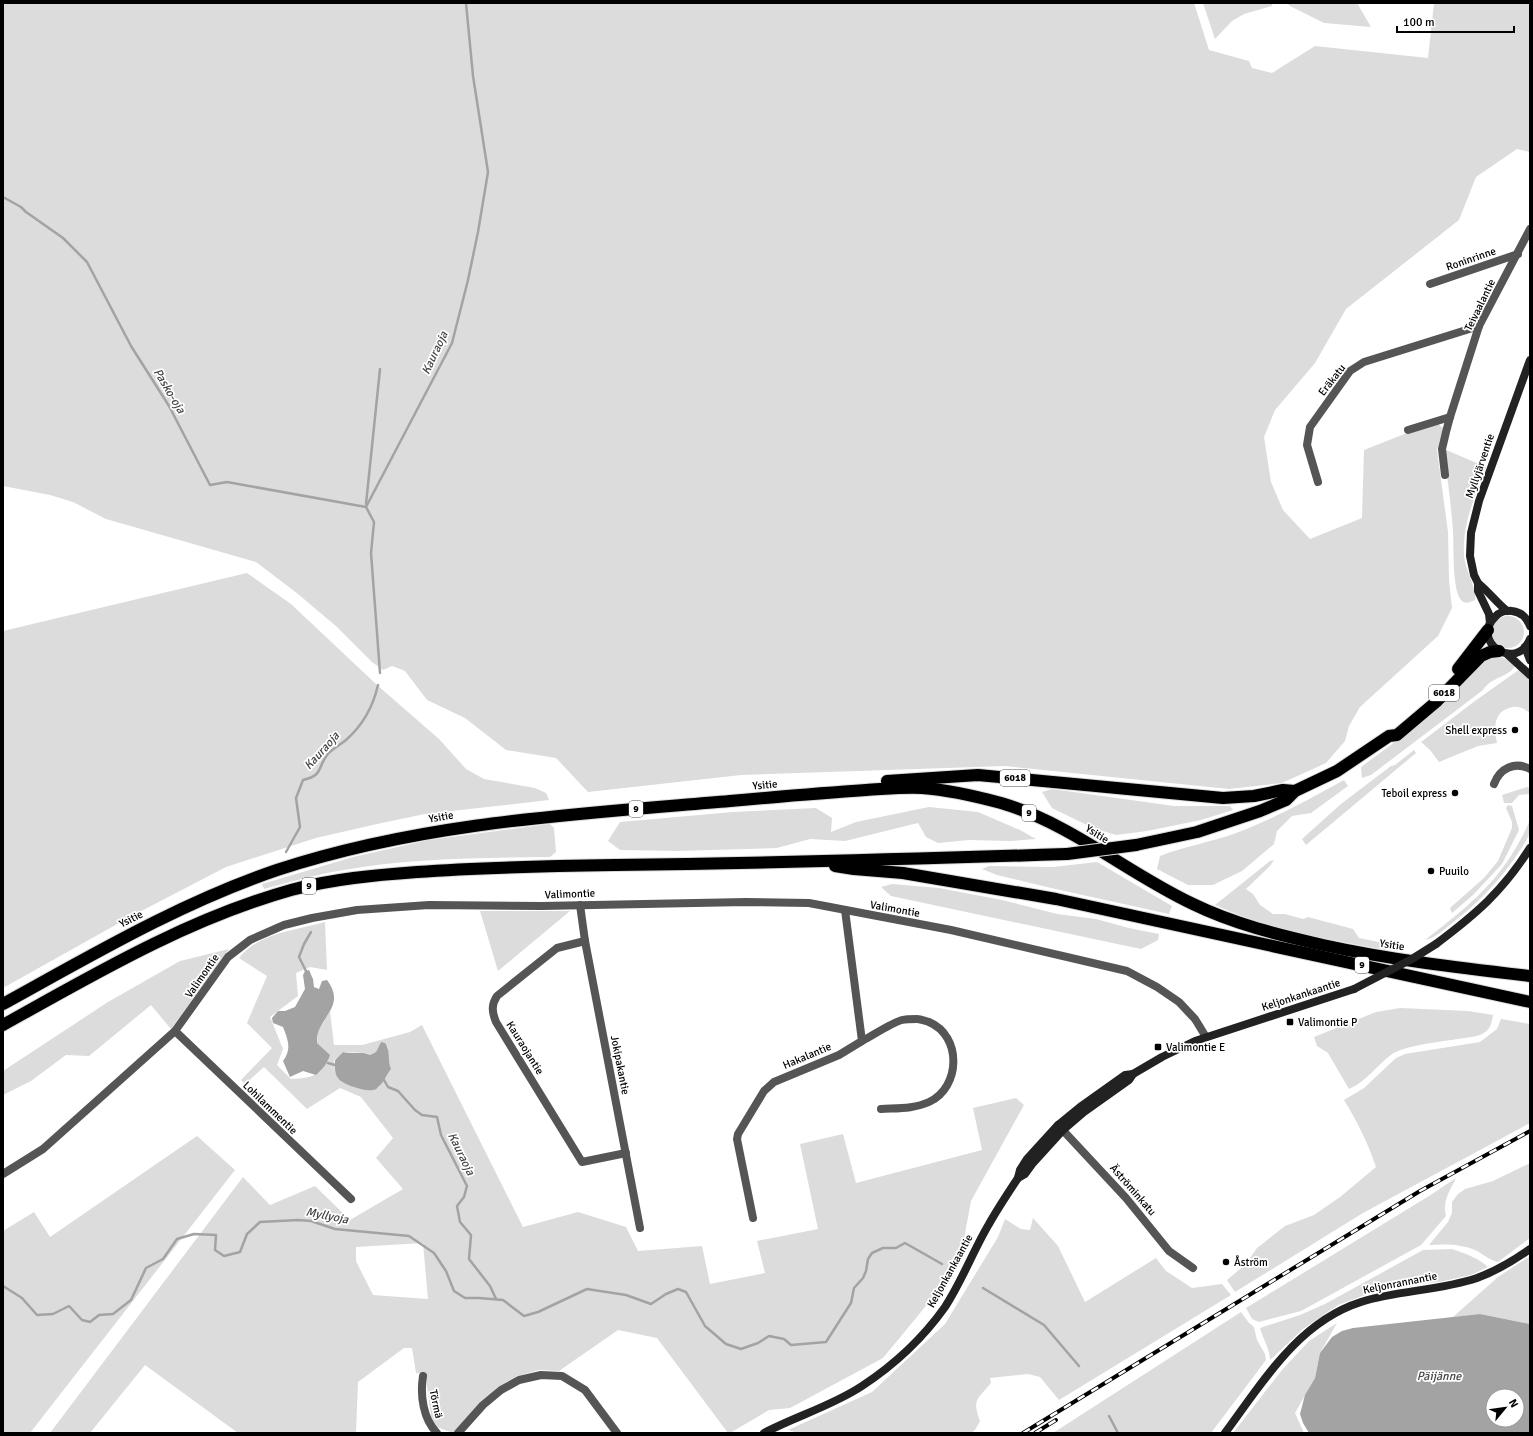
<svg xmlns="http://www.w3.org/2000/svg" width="1533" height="1436" font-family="Signika,sans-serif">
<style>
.green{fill:#dcdcdc;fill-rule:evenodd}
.water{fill:#a3a3a3;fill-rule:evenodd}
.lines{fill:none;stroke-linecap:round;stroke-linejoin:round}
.stream{stroke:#a3a3a3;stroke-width:2.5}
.highway-casing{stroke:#dbdbdb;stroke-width:14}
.street{stroke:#555;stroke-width:8}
.secondary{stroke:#222;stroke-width:8}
.highway{stroke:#000;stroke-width:12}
.rail-casing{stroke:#000;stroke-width:4}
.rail{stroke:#fff;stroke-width:2.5;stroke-dasharray:8;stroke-linecap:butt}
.highway-bridge-casing{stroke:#dbdbdb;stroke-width:14;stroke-linecap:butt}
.secondary-bridge{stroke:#222;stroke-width:8}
.highway-bridge{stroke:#000;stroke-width:12}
.poi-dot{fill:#000;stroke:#fff;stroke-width:1.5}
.labels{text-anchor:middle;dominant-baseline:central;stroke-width:3.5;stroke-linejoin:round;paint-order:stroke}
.shield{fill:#fff;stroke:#4c4c4c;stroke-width:1}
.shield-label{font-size:10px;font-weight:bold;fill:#000}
.street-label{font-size:11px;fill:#000;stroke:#fff}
.poi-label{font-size:11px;fill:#000;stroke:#fff;text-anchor:start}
.water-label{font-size:12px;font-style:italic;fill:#444;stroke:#fff}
</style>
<rect width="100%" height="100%" fill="#fff"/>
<g class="green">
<polygon points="3,3 1194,3 1209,50 1249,61 1252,68 1272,73 1315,46 1428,58 1434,3 1530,3 1530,152 1517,149 1476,177 1459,220 1346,309 1315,363 1275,410 1264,437 1271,482 1283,510 1310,539 1362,518 1364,450 1407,433 1437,423 1443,428 1437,450 1448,532 1449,580 1452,608 1438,636 1360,707 1349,726 1345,741 1326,763 1282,783 1229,789 1005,766 741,775 588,792 556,758 506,750 465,718 427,700 405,671 392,666 383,670 372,662 337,627 298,594 256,562 106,519 73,502 50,495 3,486"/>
<polygon points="1203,3 1272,3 1272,6 1244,14 1232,21 1215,39"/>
<polygon points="1287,3 1357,3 1371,27 1324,23 1290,6"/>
<path d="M1444,449L1486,467C1475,495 1462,525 1464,556C1465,569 1477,589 1475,600C1470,602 1465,605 1461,600C1452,590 1454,546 1453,531C1451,504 1447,476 1444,449Z"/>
<polygon points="247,573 291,604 377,685 439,739 466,769 484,779 535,788 546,793 549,800 425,814 377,824 316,838 226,867 128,918 3,988 3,631"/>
<circle cx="1508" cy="632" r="16"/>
<path d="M1497,656L1506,659L1515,666C1508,678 1492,676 1483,690L1371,775L1362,778L1361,767L1422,722L1437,708L1484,658Z"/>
<path d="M1520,669L1530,679V713C1523,708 1517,705 1509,708C1493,713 1494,729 1497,743L1478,746L1439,762L1430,750L1421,742L1475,701Z"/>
<polygon points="1414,750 1416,753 1306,845 1302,839 1341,804 1391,766 1395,765"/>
<path d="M1344,780L1348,786L1311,813L1292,816L1277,831L1274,844L1242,871L1213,885H1188L1157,869L1160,856C1185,846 1212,842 1236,833C1274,819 1309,799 1344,780Z"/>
<polygon points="1527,787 1530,788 1530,794 1519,795 1512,803 1504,803 1502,795"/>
<polygon points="1052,789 1174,806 1230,806 1233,810 1201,820 1147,831 1116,835 1093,828 1052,808 1042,792"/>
<polygon points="1508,805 1512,806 1519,830 1502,864 1473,895 1452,913 1450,908 1484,878 1498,861 1512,828 1512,822 1506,808"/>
<polygon points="929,807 978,812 1020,830 1036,839 1011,841 969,840 938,843 926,837 918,823 845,841 810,839 777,848 678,851 620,850 608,841 620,822 733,812 816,808 832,818 831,832 856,822"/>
<path d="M1530,820V832L1527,839C1506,874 1483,899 1451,924C1444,930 1435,938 1425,940C1473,903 1505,877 1530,820Z"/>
<path d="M550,824L554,828L556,852L550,857C481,858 411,858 344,870C317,874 290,882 264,889L262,884L353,857L429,840Z"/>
<path d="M1274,860L1270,866L1246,889L1253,894L1260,905L1273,914H1285L1303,919L1308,917L1353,929L1359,938L1389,944L1387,950C1329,940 1269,930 1215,905L1270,861Z"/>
<polygon points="1097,862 1172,906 1169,914 1051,888 997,875 982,869 989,866 1053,867"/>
<polygon points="892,884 939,888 1002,900 1057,914 1096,919 1129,928 1159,934 1158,940 1141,949 891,896 881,887"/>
<polygon points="480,911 570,911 498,971"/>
<path d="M325,922L327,970L310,967L296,973L298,996L270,1017L283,1049L277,1065L291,1079C311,1078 324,1076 329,1055L317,1043L318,1032L330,1011L334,1045H362L410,1032L422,1025L523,1227L578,1212L626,1227L638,1251L702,1246L710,1284L765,1273L757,1241L818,1229L800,1144L843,1134L856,1183L982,1150L973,1108L1016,1098L1024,1105L971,1201L963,1244L930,1301L883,1358L790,1408L769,1410L730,1433H728L657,1338L618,1330L559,1371L539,1370L517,1376L498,1387L453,1433L437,1427L432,1422L425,1373H416L412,1348H404L358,1382L356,1433H238L145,1365L90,1433H50L243,1177L270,1205L315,1186L350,1220L403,1189L376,1158L393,1138L361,1097L340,1088L307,1109L264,1067L245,1084L241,1080L272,1048L247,1023L267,976L239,958C258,933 297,930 325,922ZM381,1042L388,1047V1064L390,1069L378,1087L335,1073L334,1060L343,1052C353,1054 361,1050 370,1055L376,1052ZM423,1243L428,1299L373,1295L356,1261V1247Z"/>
<polygon points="229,949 171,1029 151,1005 89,1056 66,1055 31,1081 3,1095 3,1071 108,1002 180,961"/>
<path d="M1400,1008L1468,1011L1493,1015C1491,1027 1489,1032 1477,1036C1457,1040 1407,1044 1392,1054C1377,1065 1367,1081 1349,1089L1328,1053L1317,1046L1314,1037L1376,1012Z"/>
<path d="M1501,1019L1530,1024V1123L1363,1213L1235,1292L1227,1280L1245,1265L1257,1248L1285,1226L1314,1215L1340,1197L1376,1167C1368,1143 1357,1121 1344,1100L1364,1088L1396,1058L1405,1054L1480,1042L1497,1029Z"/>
<polygon points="197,1136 235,1170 30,1433 3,1433 3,1231 34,1212 50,1237"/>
<path d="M1530,1163V1238L1498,1262C1489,1260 1483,1254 1475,1250C1460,1244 1446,1244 1429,1245L1448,1222L1452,1213V1202L1458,1194L1465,1189L1493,1181Z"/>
<path d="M1456,1178C1450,1191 1442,1201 1446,1216L1421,1245L1301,1311L1259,1322L1252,1319L1246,1308L1429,1196Z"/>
<path d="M1033,1218L1058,1246L1085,1302L1156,1258L1166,1271L1192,1288L1222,1284L1231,1295L1059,1400L1040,1377L1028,1374L990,1378L991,1383C977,1400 972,1399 980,1421L975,1430L971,1433H798L788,1430L872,1392L945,1324L998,1237L1005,1219L1021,1229L1030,1230Z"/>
<path d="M1452,1249C1466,1254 1477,1257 1488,1267L1471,1275L1439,1282L1384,1288L1338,1305L1303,1329L1270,1360C1270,1349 1263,1339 1260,1328L1300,1315L1325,1304L1423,1250Z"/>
<polygon points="1530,1256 1530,1324 1480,1314 1453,1317 1498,1277"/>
<polygon points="1241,1312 1249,1323 1254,1327 1257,1340 1265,1354 1266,1360 1211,1433 1053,1433"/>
<polygon points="1337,1323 1320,1353 1315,1378 1295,1413 1304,1433 1233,1433 1282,1370 1309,1341"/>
</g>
<g class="water">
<path d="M309,970L313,979L314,987L319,989L322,981L327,980C343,1002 328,1011 319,1030C317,1034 317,1039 317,1043L330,1055C327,1064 323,1069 316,1075L303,1071L290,1077L283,1061C292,1049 288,1040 283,1027L273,1023L272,1018L278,1011H285L295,1007L305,989L303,975L305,971Z"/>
<path d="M381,1042L385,1043C391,1051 387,1060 391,1069C386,1075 384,1083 378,1087C377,1089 375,1090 373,1090C366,1092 341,1084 338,1078C334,1073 335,1066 335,1060L343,1052C353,1055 361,1050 370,1055L376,1052Z"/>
<path d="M1480,1314L1530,1324V1433H1309L1303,1423L1300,1414L1305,1395L1315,1378L1320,1353L1332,1337L1342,1331L1353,1328ZM1493,1396H1517V1420H1493Z"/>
</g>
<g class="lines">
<g class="stream">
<polyline points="3,197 21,207 26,212 63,238 87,262 131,346 169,406 210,485 227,482 366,507"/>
<polyline points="366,504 380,369"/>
<polyline points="366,507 452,343 468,280 478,232 488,172 473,76 466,3"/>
<polyline points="366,507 374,522 371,553 380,673"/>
<path d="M286,852L300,827L296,798L303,780C324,775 317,768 327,755C332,749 340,745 346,740C363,725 373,707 378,685"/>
<polyline points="306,971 299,957 304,944 311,932"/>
<polyline points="328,1063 335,1065"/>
<polyline points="384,1080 388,1087 398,1091 415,1110 422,1115 437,1117 441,1135 467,1186 464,1197 457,1206 460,1222 471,1235 469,1259 490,1286 496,1299"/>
<polyline points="3,1286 22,1298 37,1315 53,1314 69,1306 82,1320 90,1322 99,1315 113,1314 131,1300 146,1268 163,1259 177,1239 194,1234 216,1235 215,1250 224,1256 240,1252 247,1234 260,1222 298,1220 311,1221 335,1229 409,1236 434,1253 446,1271 454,1291 465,1298 479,1298 503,1300 524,1316 538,1312 587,1289 626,1295 651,1304 666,1294 678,1289 686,1292 705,1326 726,1344 741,1349 758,1343 769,1336 784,1339 791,1345 826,1342 851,1303 854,1288 863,1278 866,1271 868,1259 872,1253 883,1248 896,1248 905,1243 942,1264"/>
<polyline points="983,1288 1044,1325 1079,1366"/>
<polyline points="1109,1416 1118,1433"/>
</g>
<g class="highway-casing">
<g id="highway">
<polyline points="1458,669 1488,630"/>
<polyline points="887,781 978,775 1223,798 1254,796 1283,790 1295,791"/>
<polyline points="1136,845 1197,832 1260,811 1286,800 1295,791 1337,771 1389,736 1397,735 1436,702 1481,656 1490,652 1499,651"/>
<polyline points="835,866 854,869 903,873 1056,899 1530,1002"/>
<path d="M3,1004C92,955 180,903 277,870C423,822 577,814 730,801C775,797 821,793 866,790C885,789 904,787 922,788C949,790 975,796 1001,803C1072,824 1127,873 1193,904C1234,924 1279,935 1323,945C1391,960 1461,968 1530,976"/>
<path d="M3,1025C96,973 188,919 291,890C332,879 375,875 417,872C483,867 549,866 615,865C766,863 916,859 1067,854"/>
</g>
</g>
<g class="street">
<polyline points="1430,284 1518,254"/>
<polyline points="1408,430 1450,417"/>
<polyline points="1445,475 1442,449 1446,432 1450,417 1479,326 1530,229"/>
<polyline points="1318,482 1307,445 1310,427 1350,371 1364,362 1479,326"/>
<path d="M1494,784C1500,768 1515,761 1530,769"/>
<polyline points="580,905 585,941 640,1228"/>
<path d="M585,941L557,948L497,996C491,1005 492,1012 496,1022L582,1162L626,1153"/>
<polyline points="175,1031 351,1199"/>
<path d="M862,1041C872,1036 891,1023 902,1020C906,1019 913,1019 917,1019C921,1019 925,1021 929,1022C962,1036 961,1087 929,1102C914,1109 897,1108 881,1109"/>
<polyline points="1058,1125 1126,1198 1169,1251 1193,1268"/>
<polyline points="3,1174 43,1149 175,1031 228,957 250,940 284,925 312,918 357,910 429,905 542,906 746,902 809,903 951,930 1127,971 1157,987 1179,1002 1195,1019 1206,1037"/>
<polyline points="753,1218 737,1139 738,1134 764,1091 774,1082 839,1055 862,1041 845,910"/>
<path d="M423,1376C420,1395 423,1419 437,1433"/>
<polyline points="458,1433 483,1405 501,1390 519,1380 541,1375 562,1376 585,1390 617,1433"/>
</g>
<g class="secondary">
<path d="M1478,583C1488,591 1496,602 1507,611"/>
<polyline points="1490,623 1489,614 1478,591 1478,583 1474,575 1470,556 1471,533 1479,501 1530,360"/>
<path d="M1530,626C1527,618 1521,612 1512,611C1506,610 1499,612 1495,617C1470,641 1516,673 1530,639"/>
<polyline points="1525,647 1530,660"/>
<polyline points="1507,654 1530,675"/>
<path d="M1436,944C1476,914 1503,891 1530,848"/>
<polyline points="1018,1178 1020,1170 1027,1159 1058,1125 1080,1107 1125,1075 1133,1074 1162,1057 1195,1041 1354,989"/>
<path d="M764,1433C796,1416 832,1406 862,1386C894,1365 923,1338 945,1307C962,1281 973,1251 989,1224C998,1208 1008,1193 1018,1178L1025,1174L1033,1163L1063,1130L1084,1112L1129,1080L1133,1074"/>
<path d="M1225,1433C1262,1383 1298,1322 1361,1302C1398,1290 1439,1291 1477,1278C1496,1271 1513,1261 1530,1249"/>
</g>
<use href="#highway" class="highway"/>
<g class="rail-casing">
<g id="rail">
<polyline points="1023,1433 1420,1191 1530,1131"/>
<polyline points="1035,1433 1056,1420"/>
</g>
</g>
<use href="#rail" class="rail"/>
<g class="highway-bridge-casing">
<polyline id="highway-bridge" points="1067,854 1136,845"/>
</g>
<polyline class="secondary-bridge" points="1354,989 1412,959 1436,944"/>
<use href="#highway-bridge" class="highway-bridge"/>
</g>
<g class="poi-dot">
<circle cx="1515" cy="730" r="4"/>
<circle cx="1455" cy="793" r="4"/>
<circle cx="1431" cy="871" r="4"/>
<rect x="1286" y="1018" width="8" height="8" rx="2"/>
<rect x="1154" y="1043" width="8" height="8" rx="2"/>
<circle cx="1226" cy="1262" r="4"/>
</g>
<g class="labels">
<g class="shield">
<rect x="1429" y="685" width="30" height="16" rx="3"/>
<rect x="1000" y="770" width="30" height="16" rx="3"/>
<rect x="629" y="801" width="14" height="16" rx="3"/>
<rect x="1022" y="805" width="14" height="16" rx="3"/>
<rect x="302" y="878" width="14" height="16" rx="3"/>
<rect x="1355" y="957" width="14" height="16" rx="3"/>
</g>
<g class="shield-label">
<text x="1444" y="693">6018</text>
<text x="1015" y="778">6018</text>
<text x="636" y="809">9</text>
<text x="1029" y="813">9</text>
<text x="309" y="886">9</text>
<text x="1362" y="965">9</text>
</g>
<g class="street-label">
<text transform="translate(1471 259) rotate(-19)">Roninrinne</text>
<text transform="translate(1480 305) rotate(-64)">Teivaalantie</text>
<text transform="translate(1332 380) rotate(-52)">Eräkatu</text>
<text transform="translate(1480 466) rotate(-71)">Myllyjärventie</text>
<text transform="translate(765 785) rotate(-5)">Ysitie</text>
<text transform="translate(441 817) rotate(-9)">Ysitie</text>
<text transform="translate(1097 834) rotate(32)">Ysitie</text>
<text transform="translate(570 894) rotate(-2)">Valimontie</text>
<text transform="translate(895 909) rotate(10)">Valimontie</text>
<text transform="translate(131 919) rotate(-27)">Ysitie</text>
<text transform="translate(1392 945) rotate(9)">Ysitie</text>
<text transform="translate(202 976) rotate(-55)">Valimontie</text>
<text transform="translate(1301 995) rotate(-18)">Keljonkankaantie</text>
<text transform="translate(525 1048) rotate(58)">Kauraojantie</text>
<text transform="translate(807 1056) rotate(-23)">Hakalantie</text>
<text transform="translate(620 1065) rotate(79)">Jokipakantie</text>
<text transform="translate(270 1108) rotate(44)">Lohilammentie</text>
<text transform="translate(1133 1190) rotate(49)">Äströminkatu</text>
<text transform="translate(950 1271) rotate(-61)">Keljonkankaantie</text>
<text transform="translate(1400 1283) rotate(-11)">Keljonrannantie</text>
<text transform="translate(436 1404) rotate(78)">Törmä</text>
</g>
<g class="poi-label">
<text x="1507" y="730" text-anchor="end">Shell express</text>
<text x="1447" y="793" text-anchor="end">Teboil express</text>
<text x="1439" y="871">Puuilo</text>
<text x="1298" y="1022">Valimontie P</text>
<text x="1166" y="1047">Valimontie E</text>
<text x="1234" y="1262">Åström</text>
</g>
<g class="water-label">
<text transform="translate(435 353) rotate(-65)">Kauraoja</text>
<text transform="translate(169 391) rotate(59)">Pasko-oja</text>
<text transform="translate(322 751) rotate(-48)">Kauraoja</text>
<text transform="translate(461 1154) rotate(64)">Kauraoja</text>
<text transform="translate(327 1216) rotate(11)">Myllyoja</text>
<text x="1439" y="1376">Päijänne</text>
</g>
</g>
<rect width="1533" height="1436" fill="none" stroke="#000000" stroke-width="8"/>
<g transform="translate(1505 1408) rotate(61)"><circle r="19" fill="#ffffff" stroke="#999999"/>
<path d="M0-3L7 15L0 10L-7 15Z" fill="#000000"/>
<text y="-6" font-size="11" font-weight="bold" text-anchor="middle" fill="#000000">N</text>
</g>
<path d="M1397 26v6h117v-6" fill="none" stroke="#000000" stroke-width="2"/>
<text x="1403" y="26" font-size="12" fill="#000000" stroke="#ffffff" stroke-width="3" paint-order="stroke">100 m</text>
</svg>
